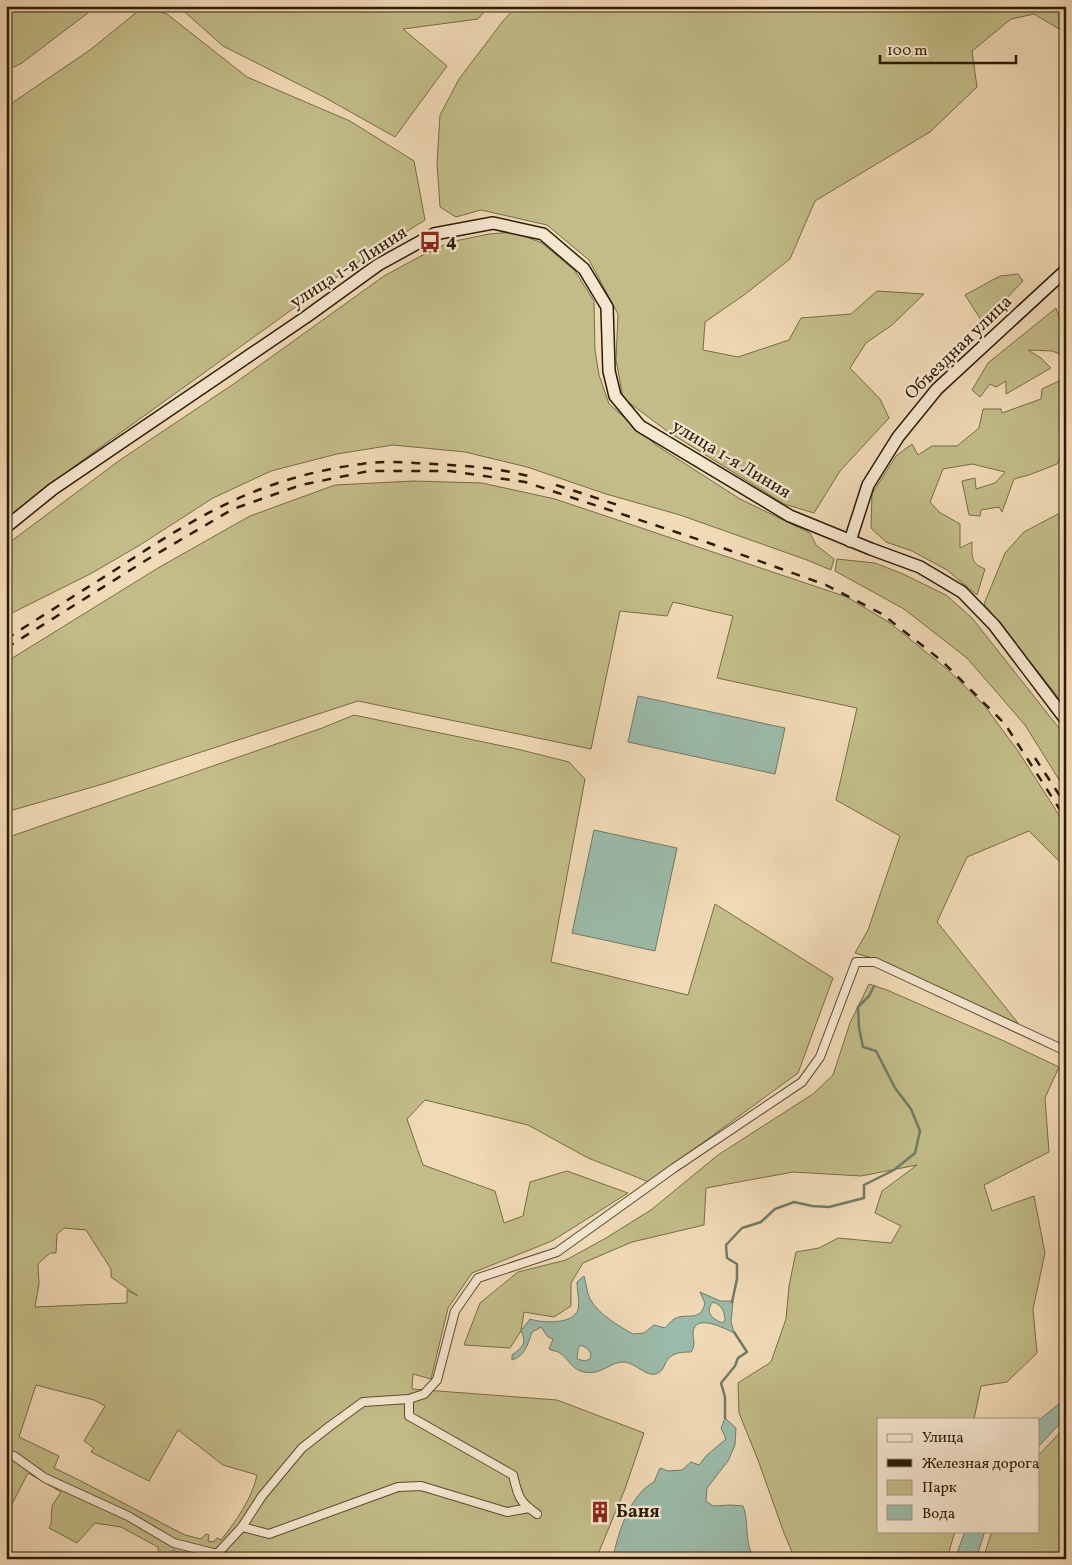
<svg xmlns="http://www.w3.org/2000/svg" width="1072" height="1565" font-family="Vollkorn,serif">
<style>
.green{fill:#c2bd88;stroke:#776c45;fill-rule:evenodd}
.water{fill:#9bbbaa;stroke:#6f7b67;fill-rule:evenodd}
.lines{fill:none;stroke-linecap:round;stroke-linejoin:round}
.stream{stroke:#6f7b67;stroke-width:2.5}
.street-casing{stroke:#5d4b2f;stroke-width:10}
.secondary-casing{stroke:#2c1b02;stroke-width:14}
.street{stroke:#f6e7d0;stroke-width:8}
.secondary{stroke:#f6e7d0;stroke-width:11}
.rail{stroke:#2c1b02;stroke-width:2.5;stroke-dasharray:9 9;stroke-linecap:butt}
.labels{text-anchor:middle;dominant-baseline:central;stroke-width:4.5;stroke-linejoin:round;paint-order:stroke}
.poi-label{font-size:18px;font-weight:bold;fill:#2c1b02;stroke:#f6e7d0;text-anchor:start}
.street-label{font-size:18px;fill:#2c1b02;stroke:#f6e7d0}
</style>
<rect width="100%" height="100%" fill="#f1dab6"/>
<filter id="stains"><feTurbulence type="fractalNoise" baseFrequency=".004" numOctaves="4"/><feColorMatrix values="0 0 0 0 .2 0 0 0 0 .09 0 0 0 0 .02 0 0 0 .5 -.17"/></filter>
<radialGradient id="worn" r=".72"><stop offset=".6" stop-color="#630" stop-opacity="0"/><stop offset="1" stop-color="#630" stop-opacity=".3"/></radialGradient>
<g class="green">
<polygon points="6,6 97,6 22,63 6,71"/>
<polygon points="178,6 489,6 478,19 403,29 447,66 395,137 324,97 223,46"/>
<polygon points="517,6 1066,6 1066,33 1034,14 1011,19 972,51 977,87 930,132 815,201 790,259 744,295 705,322 703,350 738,357 789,340 801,318 851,314 877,291 924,294 892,325 866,343 850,368 880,399 889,418 840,471 814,513 784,504 667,431 623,398 616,360 618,314 589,260 547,225 481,210 456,217 440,207 437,163 440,115 459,79 503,21"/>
<polygon points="143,7 167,14 247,77 350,121 414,161 425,220 354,265 91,454 6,518 6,107 90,50"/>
<polygon points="514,232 542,243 575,271 594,301 595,350 599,375 609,404 656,445 740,499 810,533 816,545 834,559 831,570 807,560 680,515 606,494 527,467 465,452 393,445 337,454 271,471 213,498 140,545 92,573 6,616 6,545 120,460 235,383 384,276 419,257 450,242 489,234"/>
<polygon points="1018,274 1023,281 983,323 965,295 1000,276"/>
<polygon points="1056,308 1062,327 1066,328 1066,356 1052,351 1028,350 1041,358 1051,368 1006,394 1006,381 996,387 990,384 980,397 972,390 988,363"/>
<path d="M1066,374V449L1057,464L1029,475L1014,479L1002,512L999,507L981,510L980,516L969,515L962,481L975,478L976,489L995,483L1005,472L972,464L943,469L930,502L939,512L960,524V548L972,542C972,556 970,563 985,569L977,595L947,570L912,551L886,542L871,528L872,494L896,456L912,444L918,455L932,446H957L979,428L983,409H1001L1002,413L1041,399L1042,389L1063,379Z"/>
<polygon points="414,481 482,483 555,499 847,597 890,623 947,669 984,705 1018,751 1066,826 1066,868 1029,831 967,857 937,922 1018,1023 1017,1025 886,962 855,953 868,930 900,836 836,800 857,708 717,678 733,616 673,602 667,616 620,611 591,749 358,701 103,784 6,812 6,662 158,568 250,516 335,485"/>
<polygon points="1058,514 1066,515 1066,707 984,604 1005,553 1024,532"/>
<polygon points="837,559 875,563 903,574 946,595 972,618 1066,737 1066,791 1025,725 967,658 904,609 835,571"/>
<path d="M354,715L517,749L569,762L585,779L551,962L688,995L715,904L833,978L798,1073L649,1182L588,1158L528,1125L425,1100L407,1119L423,1165L495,1191L504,1223L523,1216L530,1182L567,1171L628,1193L552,1241L472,1273L448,1308L431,1379L413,1374L412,1389L557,1400L644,1433L625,1489L596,1559H196L173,1550L169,1559H159L158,1547L121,1527L95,1523L77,1543L49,1528L51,1524L52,1506L61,1492L28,1473L10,1508L6,1512V838L322,728ZM64,1228L86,1230L111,1269V1277L138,1296L127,1290V1303L35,1307L39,1284L38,1264L50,1253H56L57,1234ZM36,1385L94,1400L105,1406L84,1441L94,1448L91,1452L149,1481L178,1430L223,1465L257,1475C252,1499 236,1521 221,1540L217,1538L214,1542L208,1541L209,1535L206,1534L201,1539L185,1535L75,1478L54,1468L59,1456L19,1437Z"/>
<polygon points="869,984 887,990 1004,1041 1059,1067 1045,1098 1049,1152 984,1185 992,1211 1034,1196 1045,1253 1033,1309 1037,1353 1007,1382 981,1386 974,1419 878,1419 878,1531 955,1531 947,1559 795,1559 784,1533 758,1460 739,1413 738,1383 771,1362 786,1319 789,1286 796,1252 819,1248 838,1238 891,1243 901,1226 875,1213 882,1191 917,1165 861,1176 793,1172 706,1188 704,1225 632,1242 583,1263 571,1283 571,1306 554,1317 524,1312 521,1331 510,1348 464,1345 480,1303 518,1272 566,1260 606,1238 651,1210 718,1155 813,1094 833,1075 850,1023"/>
<polygon points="1066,1426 1066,1559 983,1559 992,1531 1038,1531 1038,1456"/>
</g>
<g class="water">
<polygon points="638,696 785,728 775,774 628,742"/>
<polygon points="594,830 677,848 655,951 572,933"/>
<path d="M584,1276C586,1283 587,1293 590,1299C599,1315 619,1326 633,1334L644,1333L654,1325L665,1328C668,1325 671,1321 674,1319C686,1312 701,1323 705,1303L700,1292L720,1301H733L731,1322L734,1333C726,1329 694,1312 693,1333C693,1340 696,1345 691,1352C679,1352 670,1353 665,1364C664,1367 662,1371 658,1373C648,1379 636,1363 624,1362C610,1361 602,1376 584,1372C572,1370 569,1359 560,1353C557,1351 553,1351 549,1349L553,1339L548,1337L541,1327L532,1332C528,1344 525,1356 512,1360V1355C521,1348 528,1344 521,1331L530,1319C542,1323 572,1325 578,1310C580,1302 577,1291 577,1282ZM713,1302C723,1306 724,1311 725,1320L723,1323C713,1320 704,1312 713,1302ZM580,1345C587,1347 593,1352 590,1359L585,1361L577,1359L578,1349Z"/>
<polygon points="1066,1398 1066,1417 1038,1447 1038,1421"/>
<path d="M725,1418L736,1428L735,1445L728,1461L707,1488L706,1501L713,1506L731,1505L743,1506C750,1524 743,1542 755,1559H613C617,1535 630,1494 654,1482L660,1468L668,1471L682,1470L691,1462L699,1465L707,1455L726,1439L721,1428Z"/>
<polygon points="965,1531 985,1531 976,1559 955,1559"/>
</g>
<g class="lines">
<g class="stream">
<polyline points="732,1302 737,1279 737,1264 727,1258 726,1245 742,1228 761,1222 775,1209 794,1202 812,1206 829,1207 864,1198 864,1185 894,1170 915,1153 920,1131 911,1109 895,1088 876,1051 863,1047 859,1028 858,1007 869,996 874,986"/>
<polyline points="725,1418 725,1397 721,1383 735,1366 738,1358 747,1352 734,1332"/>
</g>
<g class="street-casing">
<g id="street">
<path d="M409,1399V1416L513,1475C518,1496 519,1502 537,1514"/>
<polyline points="14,1456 45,1478 128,1516 174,1543 217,1554"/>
<polyline points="242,1527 269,1534 398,1487 421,1486 507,1512 529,1508"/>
<polyline points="214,1559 217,1554 242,1527 262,1496 302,1448 330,1426 363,1402 409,1399 424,1394 437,1380 455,1311 478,1278 557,1252 674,1168 802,1082 820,1057 856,962 875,962 1066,1051"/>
</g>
</g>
<g class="secondary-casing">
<g id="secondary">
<polyline points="6,527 53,489 306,317 378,265 434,234 493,223 543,234 584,269 607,307 609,371 615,396 640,426 790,516 871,549 920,567 962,592 994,625 1066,720"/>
<polyline points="850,541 868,485 898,437 937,389 1066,270"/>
</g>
</g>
<use href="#street" class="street"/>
<use href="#secondary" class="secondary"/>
<g class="rail">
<polyline points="556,485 618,505"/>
<path d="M6,639C42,616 79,593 115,570C149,548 182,526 218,508C263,485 313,470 362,464C386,460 410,463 434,464C468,466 502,468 535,478"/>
<polyline points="6,648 148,559 233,509 301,485 369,471 450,471 525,482 709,543 826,585 882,614 942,661 1005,724 1066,819"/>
<polyline points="1035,758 1060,796"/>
</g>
</g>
<defs>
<g id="bus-bare" transform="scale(1.725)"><path d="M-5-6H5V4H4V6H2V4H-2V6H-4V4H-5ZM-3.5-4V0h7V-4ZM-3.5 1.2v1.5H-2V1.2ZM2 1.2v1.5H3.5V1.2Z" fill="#8f2418" stroke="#f6e7d0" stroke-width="2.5" paint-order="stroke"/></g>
<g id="building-bare" transform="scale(1.725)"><path d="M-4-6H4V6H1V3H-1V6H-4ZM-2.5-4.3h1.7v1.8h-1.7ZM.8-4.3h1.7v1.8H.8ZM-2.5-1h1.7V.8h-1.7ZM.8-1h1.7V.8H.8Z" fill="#8f2418" stroke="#f6e7d0" stroke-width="2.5" paint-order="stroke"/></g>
</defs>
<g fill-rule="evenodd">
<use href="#bus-bare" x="430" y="242"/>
<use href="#building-bare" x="600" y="1512"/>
</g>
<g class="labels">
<g class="poi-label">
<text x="446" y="242">4</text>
<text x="616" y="1512">Баня</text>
</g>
<g class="street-label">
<text transform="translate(349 268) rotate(-33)">улица 1-я Линия</text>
<text transform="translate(959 348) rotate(-44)">Объездная улица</text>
<text transform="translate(731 460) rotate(31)">улица 1-я Линия</text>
</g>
</g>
<rect width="1072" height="1565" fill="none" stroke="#f1dab6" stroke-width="25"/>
<rect x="8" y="8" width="1057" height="1550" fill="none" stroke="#2c1b02" stroke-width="2.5"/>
<rect x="12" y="12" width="1047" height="1540" fill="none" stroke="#2c1b02"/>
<rect x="877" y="1418" width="162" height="115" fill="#f6e7d0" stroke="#a5957e"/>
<rect x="887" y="1434" width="25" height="8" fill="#f6e7d0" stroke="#a5957e"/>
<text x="922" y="1442" font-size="15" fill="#2c1b02">Улица</text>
<rect x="887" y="1459" width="25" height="8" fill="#2c1b02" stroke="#a5957e"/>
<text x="922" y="1468" font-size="15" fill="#2c1b02">Железная дорога</text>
<rect x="887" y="1480" width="25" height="15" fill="#c2bd88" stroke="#a5957e"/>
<text x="922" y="1492" font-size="15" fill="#2c1b02">Парк</text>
<rect x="887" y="1505" width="25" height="15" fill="#9bbbaa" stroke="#a5957e"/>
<text x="922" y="1518" font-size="15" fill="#2c1b02">Вода</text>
<path d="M880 55v8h136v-8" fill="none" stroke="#2c1b02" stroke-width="2.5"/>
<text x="887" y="55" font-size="15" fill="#2c1b02" stroke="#f6e7d0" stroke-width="4" paint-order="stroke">100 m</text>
<rect width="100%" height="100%" filter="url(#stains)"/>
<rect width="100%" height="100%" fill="url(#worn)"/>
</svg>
